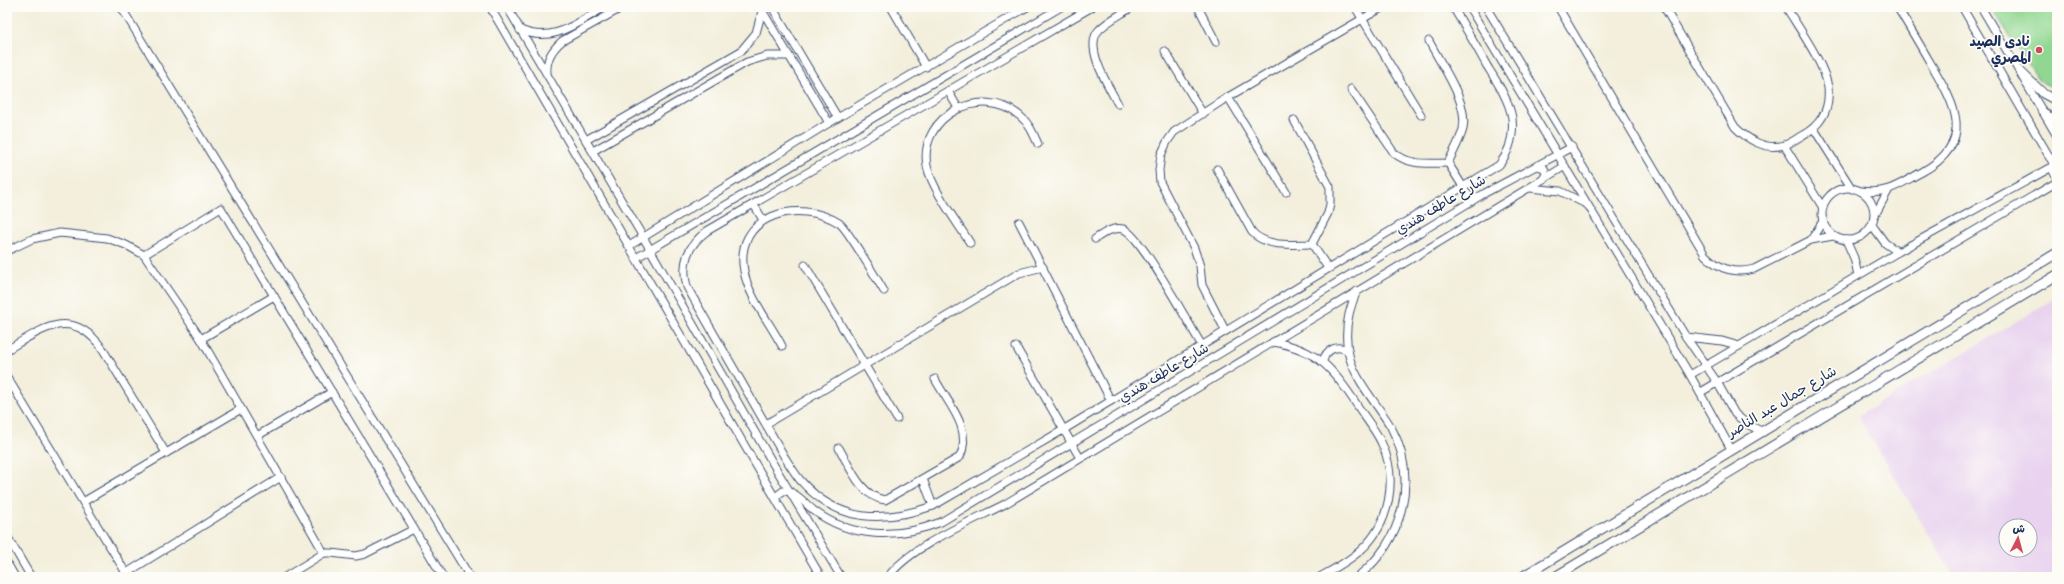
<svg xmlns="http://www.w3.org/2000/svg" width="2064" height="584" font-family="Mynerve,'Playpen Sans Arabic',sans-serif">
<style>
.built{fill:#e8d2ef;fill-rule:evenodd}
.green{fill:#91d791;stroke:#568378}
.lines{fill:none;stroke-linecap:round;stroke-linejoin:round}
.minor-casing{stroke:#3b4c71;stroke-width:9}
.tertiary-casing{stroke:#3b4c71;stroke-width:10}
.secondary-casing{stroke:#3b4c71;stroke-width:11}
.minor{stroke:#fff;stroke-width:7}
.tertiary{stroke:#fff;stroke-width:8}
.secondary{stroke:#fff;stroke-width:9}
.poi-dot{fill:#d1495b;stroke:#fdfcf7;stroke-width:1.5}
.labels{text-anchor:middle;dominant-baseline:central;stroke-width:3.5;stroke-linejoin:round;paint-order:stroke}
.poi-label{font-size:14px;font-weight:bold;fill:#1b2f5e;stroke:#fdfcf7;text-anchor:end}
.street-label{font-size:14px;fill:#1b2f5e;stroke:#fdfcf7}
</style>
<rect width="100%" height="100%" fill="#fdfcf7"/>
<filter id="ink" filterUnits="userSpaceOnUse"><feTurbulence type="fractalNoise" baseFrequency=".025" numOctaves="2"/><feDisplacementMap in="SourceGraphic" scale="8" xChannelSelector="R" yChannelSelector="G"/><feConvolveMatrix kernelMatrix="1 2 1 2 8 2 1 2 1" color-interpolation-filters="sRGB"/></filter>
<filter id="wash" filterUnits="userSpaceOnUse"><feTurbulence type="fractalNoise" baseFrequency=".012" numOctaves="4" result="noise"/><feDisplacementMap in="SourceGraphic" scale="16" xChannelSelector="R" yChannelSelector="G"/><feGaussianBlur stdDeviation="0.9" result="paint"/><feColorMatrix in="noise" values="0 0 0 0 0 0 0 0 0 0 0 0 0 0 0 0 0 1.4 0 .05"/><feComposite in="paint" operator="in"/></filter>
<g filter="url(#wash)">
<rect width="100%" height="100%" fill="#f3efdc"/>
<path class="built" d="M2057,297V577H1954L1858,416ZM2006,526H2030V550H2006Z"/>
<polygon class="green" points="1991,7 2057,7 2057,89 2042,83 2038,79"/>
</g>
<g filter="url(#ink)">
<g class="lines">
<g class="minor-casing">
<g id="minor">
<polyline points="121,7 470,577"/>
<polyline points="490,7 821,577"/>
<polyline points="507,7 643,237 772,462 841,577"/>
<polyline points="760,7 829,123"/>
<polyline points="772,7 838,118"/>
<polyline points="891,7 926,67"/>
<path d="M1092,7L707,231C687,246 681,263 687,287L784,456C789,464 795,474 801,481C838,523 883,523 933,506L1063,430L1499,165C1510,151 1514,135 1512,118C1509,100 1497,82 1487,66C1476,46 1465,27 1453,7"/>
<polyline points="1198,7 1216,42"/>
<polyline points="1355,7 1421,115"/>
<polyline points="1469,7 1690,375 1731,449"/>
<polyline points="1486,7 1686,337 1717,382 1735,414 1747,424 1761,431"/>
<path d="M1558,7L1705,255C1720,270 1735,274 1754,269L1811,240L1833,236"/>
<path d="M1664,7L1735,127C1747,139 1766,151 1784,145C1790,144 1797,138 1803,135C1821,125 1830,109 1828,88C1826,66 1798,27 1786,7"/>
<polyline points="1962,7 2053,163"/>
<polyline points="1981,7 2057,136"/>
<path d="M520,30C554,44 576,23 605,7"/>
<polyline points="1165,51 1203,114"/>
<path d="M547,73C546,59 552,50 562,41L623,7"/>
<path d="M1351,89L1394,153C1410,166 1428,163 1448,163C1453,152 1460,141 1463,129C1469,102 1441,65 1429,41"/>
<polyline points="948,91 958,108"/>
<polyline points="1228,97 1286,192"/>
<path d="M1118,104C1109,87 1083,47 1099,30C1107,21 1122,14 1132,7"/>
<polyline points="1814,129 1852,189"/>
<polyline points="586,140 741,51 756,33 762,11"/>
<polyline points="1784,145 1823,208"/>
<polyline points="593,151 747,62 767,56 789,56"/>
<polyline points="1448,163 1472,201"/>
<polyline points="1537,166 1544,168 1546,174 1543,179"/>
<path d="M1217,169L1252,232C1267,248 1292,244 1312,244L1328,213L1330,204V187L1294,120"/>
<polyline points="1530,188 1560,191 1586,204"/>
<circle cx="1848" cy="214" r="26"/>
<path d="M1860,191C1888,195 1899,184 1922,172C1976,142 1956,106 1931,64C1920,45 1909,26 1897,7"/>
<polyline points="754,205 763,220"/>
<polyline points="1875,215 1888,191"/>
<polyline points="1019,222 1111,401"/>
<polyline points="1872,225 1885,243 1898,252"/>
<path d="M1095,239C1104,233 1112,227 1123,229C1140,233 1189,325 1201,344"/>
<polyline points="1811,240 1823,221"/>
<polyline points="1846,240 1854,258 1858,275"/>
<path d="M970,243C957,222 932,189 927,166C918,115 983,84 1020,116C1029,123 1033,133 1038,144"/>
<polyline points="1312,244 1328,268"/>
<polyline points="629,246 829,123 1027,7"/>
<polyline points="7,251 32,239 60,233 107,238 126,245 144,255 201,339 324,553"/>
<polyline points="144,255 221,208 443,577"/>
<polyline points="636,258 1061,7"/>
<polyline points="805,265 897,419"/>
<polyline points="1225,330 1202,285 1200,266 1194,248 1160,182 1159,170 1161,155 1167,142 1174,132 1228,97 1383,7"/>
<polyline points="1686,337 1722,341 1739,346"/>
<polyline points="201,339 274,296"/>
<path d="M1273,342C1318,349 1334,370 1357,405C1365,418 1376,430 1382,444C1398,479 1390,524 1361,550C1349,561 1334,569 1320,577"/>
<path d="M782,346C770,323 748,296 744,271C733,214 800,198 839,223C846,227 878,281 884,291"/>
<polyline points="1016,347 1080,458"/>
<path d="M7,350C42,329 71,306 102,348L166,453"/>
<path d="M1323,361C1326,349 1338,344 1348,351"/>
<polyline points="1690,375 1898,252 2052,167"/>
<polyline points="7,377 126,573"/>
<polyline points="1701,392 2057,182"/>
<polyline points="766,424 1019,273 1043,267"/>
<polyline points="257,436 332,392"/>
<path d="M839,448C850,467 861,497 885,500L960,457C973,428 948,404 935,379"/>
<polyline points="923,479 933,506"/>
<path d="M775,497L783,491C794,490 805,503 813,510C851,539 898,539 941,522L1485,193L1572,147"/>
<polyline points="83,502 241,409"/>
<polyline points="7,536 31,577"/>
<polyline points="7,563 15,577"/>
<polyline points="120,577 281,477"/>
<polyline points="285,577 324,553 331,553 356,556 365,554 414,529"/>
<path d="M888,577C911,546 970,522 1005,504L1565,166"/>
<path d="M1357,577C1403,542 1419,479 1391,427C1378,405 1358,384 1350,359C1343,335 1347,313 1357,291"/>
</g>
</g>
<g class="tertiary-casing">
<g id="tertiary">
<polyline points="2020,71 2044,94 2057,101"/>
<polyline points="2042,111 2057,123"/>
<polyline points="2057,157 2052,167 2057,178"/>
</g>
</g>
<g class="secondary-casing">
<g id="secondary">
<polyline points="1522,577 2057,253"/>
<polyline points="1555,577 2057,275"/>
</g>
</g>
<use href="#minor" class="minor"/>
<use href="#tertiary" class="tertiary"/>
<use href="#secondary" class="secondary"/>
</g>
</g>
<circle class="poi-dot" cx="2039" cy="50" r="4"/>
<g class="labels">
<g class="poi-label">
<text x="2031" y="42">نادى الصيد<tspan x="2031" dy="16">المصري</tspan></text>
</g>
<g class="street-label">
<text transform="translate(1441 205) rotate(-31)">شارع عاطف هندي</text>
<text transform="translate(1164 373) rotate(-31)">شارع عاطف هندي</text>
<text transform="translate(1782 402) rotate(-31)">شارع جمال عبد الناصر</text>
</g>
</g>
<rect width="2064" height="584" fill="none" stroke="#fdfcf7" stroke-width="24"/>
<g transform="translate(2018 538) rotate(6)"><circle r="19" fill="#fdfcf7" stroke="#a3aaba"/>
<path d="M0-3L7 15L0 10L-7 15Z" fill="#d1495b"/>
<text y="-6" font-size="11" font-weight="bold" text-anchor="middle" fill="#1b2f5e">ش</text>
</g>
</svg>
